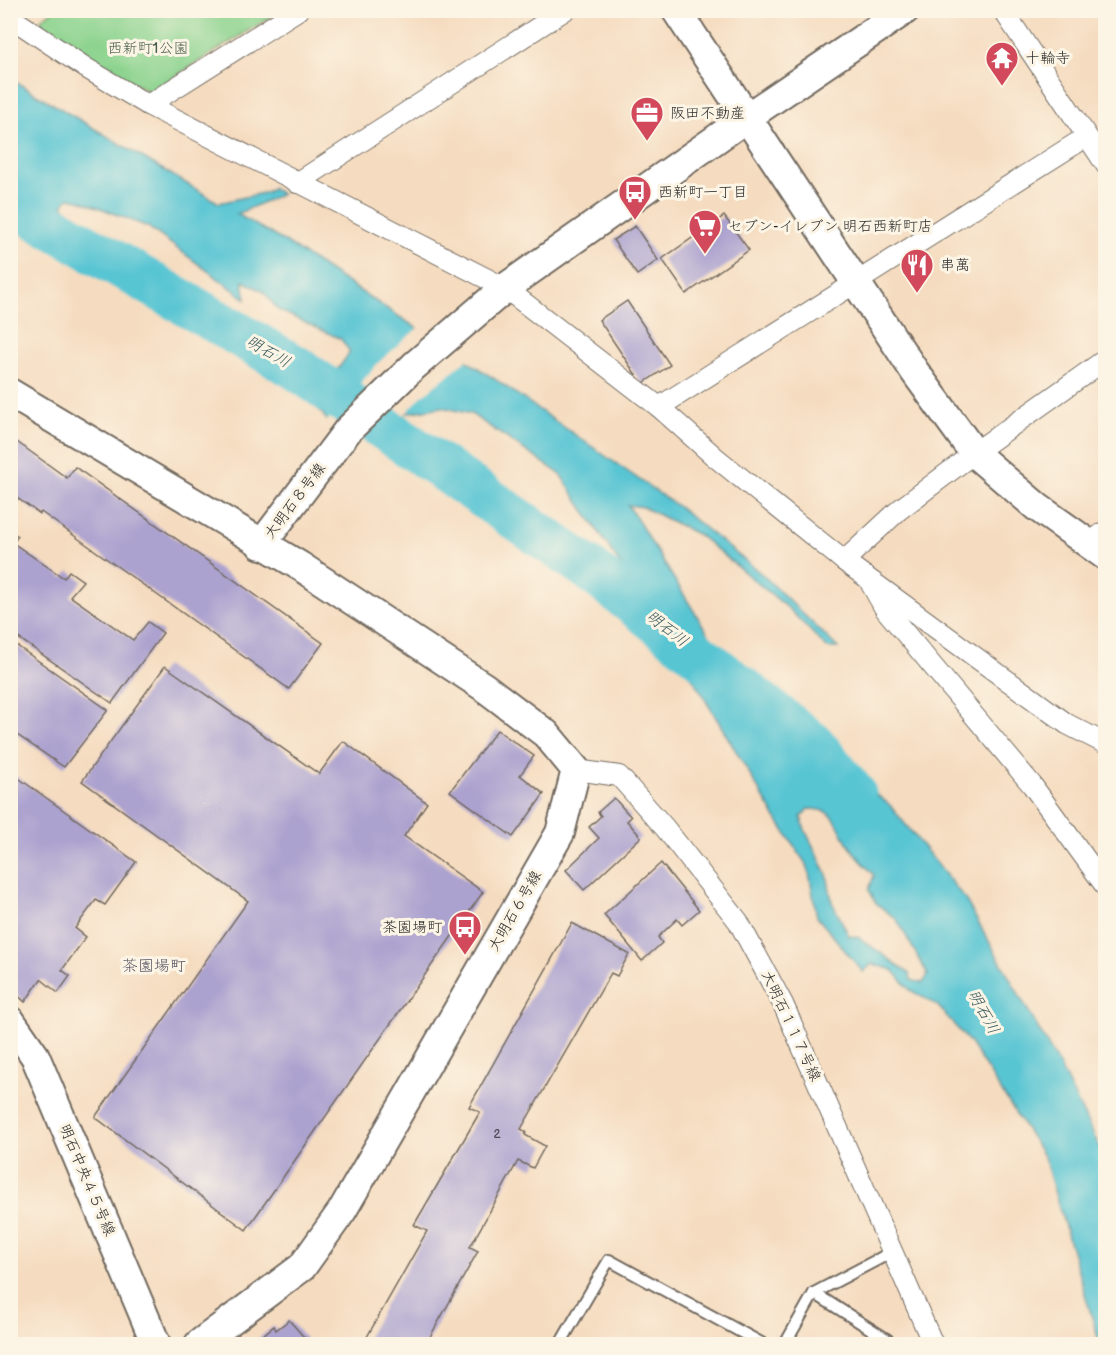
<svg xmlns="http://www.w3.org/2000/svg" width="1116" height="1355" font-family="'Balsamiq Sans','Klee One',sans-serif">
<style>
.green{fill:#8bd38e;stroke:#5b7f5c;stroke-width:1.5}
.water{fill:#59c5d3;stroke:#42787f;stroke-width:1.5;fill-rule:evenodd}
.pier{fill:#f5dcc0}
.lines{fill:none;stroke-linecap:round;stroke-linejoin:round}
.river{stroke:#59c5d3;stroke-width:45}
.building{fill:#aca2cf}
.lane-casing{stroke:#72695f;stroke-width:14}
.street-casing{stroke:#72695f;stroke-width:22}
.secondary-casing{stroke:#72695f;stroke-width:32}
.lane{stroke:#fff;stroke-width:10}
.street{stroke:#fff;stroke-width:20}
.secondary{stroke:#fff;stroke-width:28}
.labels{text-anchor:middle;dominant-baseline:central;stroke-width:6;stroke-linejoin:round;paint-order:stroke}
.number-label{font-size:12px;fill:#4b4954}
.park-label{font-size:15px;fill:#485d49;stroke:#fcf5e5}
.poi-label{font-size:15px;fill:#2b2b2b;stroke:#fcf5e5;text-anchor:start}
.street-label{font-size:15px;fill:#2b2b2b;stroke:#fcf5e5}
.water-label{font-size:16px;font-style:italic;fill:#39595d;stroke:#fcf5e5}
.neighbourhood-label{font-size:16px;fill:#585564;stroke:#fcf5e5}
</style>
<rect width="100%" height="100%" fill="#fcf5e5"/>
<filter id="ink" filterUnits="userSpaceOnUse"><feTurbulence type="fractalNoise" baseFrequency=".0167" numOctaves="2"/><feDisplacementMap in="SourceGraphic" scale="12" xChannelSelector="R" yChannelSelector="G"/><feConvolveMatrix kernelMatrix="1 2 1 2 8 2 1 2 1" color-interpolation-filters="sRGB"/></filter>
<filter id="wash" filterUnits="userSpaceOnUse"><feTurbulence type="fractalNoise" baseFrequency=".008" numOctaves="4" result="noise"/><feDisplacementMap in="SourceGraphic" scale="24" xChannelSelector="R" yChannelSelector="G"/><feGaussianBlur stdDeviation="1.35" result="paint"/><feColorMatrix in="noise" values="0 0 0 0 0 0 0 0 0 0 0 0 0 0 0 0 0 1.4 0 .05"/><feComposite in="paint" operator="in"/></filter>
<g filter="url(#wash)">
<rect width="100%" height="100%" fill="#f5dcc0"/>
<polygon class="green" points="54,10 280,11 150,92 104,68 43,30 41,19"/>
<path class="water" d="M11,79L219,203L267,192L272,188L282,194L237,214L285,242L495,379L680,508L763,575L838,648H827L788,608L699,535L643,507L628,505L709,635L737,695L758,702L890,805L965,899L1060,1067L1105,1158V1344H1100L1044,1157L970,1043L937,1005L910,990L893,970L872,964L863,972L817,917L808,867L774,815L662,627L560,474L471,414L442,407L407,413L370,434L339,436L314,403L350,352L341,339L278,310L263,291L243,281L246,299L148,227L80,200L68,198L63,206L125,264L134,279L157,308L155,311L54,236L31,211L11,207ZM809,809C838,809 835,825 849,845C856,856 866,866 874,875L869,890L876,903L897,920L928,975L923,983L911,980L910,974L858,937L849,936L832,902L827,874L805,830L801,817Z"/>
<polygon class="pier" points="420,326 469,358 421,397 398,422 371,436 354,442 337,439 325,423 379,362"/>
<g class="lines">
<polyline class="river" points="10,202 295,367 588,568 813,744 854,794"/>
</g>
<g id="blocks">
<g class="building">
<polygon points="724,216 749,250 686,294 662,259"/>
<polygon points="635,226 658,260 637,275 613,240"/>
<polygon points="627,301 670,365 642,384 599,320"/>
<polygon points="10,437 67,478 75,467 323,643 289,689 41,512 40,514 10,493"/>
<polygon points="10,531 18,536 13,543 64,578 69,571 83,581 70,596 133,640 148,622 163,633 112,703 10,632"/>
<polygon points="10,641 108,710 64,767 10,730"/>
<polygon points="165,666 319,774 343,741 427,803 404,836 483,892 246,1230 95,1117 248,901 82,781"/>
<polygon points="497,730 534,756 520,775 544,794 513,837 450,791"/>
<polygon points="10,772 136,862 105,905 96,900 75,928 86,937 62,970 70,976 58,993 41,979 25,1002 10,988"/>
<polygon points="614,798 631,817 627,821 641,837 584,890 566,870 599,838 589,827 601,816 598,812"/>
<polygon points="661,863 699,910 682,925 677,919 658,937 662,943 642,961 604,915"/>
<polygon points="572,923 629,954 617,976 611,973 521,1129 526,1132 525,1135 545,1146 533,1168 518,1161 470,1247 478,1251 426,1344 363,1344 427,1231 414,1225 480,1112 469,1107"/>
<polygon points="289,1320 310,1344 252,1344 274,1326 276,1330"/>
</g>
</g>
</g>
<g filter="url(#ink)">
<use href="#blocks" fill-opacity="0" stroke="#72695f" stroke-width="1.5"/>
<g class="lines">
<g class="lane-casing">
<g id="lane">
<polyline points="814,1293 888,1340 890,1344"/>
<polyline points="560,1344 609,1260 763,1344"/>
<polyline points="785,1344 814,1293 892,1252"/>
</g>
</g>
<g class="street-casing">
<g id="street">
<polyline points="1003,10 1106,165"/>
<polyline points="10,17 86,68 148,105 505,288 659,407 715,457 844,561 1067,724 1106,744"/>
<polyline points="148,105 298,10"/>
<polyline points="297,183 565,10"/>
<polyline points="659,407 1086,137"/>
<polyline points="1087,544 1106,531"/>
<polyline points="844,561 899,510 974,453 1106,359"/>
<polyline points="871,584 885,609 1032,785 1106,887"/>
<polyline points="576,770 619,776 665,828 738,921 783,1004 933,1344"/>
</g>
</g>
<g class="secondary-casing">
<g id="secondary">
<polyline points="676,10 915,372 974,453 1037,507 1106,556"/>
<polyline points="10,393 300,566 484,687 546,734 576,770 560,833 342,1211 302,1267 199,1344"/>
<polyline points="261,545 348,430 414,366 505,288 746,118 905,10"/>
<polyline points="10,1020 35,1056 156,1344"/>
</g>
</g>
<use href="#lane" class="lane"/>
<use href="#street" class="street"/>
<use href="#secondary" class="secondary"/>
</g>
</g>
<defs>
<g id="temple-pin" transform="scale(1.725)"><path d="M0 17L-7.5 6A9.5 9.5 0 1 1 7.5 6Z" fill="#d1495b" stroke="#fcf5e5"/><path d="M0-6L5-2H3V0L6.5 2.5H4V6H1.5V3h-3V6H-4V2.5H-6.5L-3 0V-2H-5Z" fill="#fff"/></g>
<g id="office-pin" transform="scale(1.725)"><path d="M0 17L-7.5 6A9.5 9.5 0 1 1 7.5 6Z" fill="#d1495b" stroke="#fcf5e5"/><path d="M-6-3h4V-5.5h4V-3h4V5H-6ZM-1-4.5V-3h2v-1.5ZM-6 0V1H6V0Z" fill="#fff"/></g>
<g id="bus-pin" transform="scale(1.725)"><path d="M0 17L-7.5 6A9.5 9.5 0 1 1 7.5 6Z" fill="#d1495b" stroke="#fcf5e5"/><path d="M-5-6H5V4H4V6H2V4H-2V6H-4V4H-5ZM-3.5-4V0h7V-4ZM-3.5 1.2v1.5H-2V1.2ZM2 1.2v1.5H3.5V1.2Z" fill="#fff"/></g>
<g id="supermarket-pin" transform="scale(1.725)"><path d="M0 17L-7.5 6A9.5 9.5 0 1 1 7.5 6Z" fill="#d1495b" stroke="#fcf5e5"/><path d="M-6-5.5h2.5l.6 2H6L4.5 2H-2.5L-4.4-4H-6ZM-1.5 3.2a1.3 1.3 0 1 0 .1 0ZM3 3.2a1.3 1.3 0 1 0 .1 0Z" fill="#fff"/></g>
<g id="restaurant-pin" transform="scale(1.725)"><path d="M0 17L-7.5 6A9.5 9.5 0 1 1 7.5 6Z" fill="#d1495b" stroke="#fcf5e5"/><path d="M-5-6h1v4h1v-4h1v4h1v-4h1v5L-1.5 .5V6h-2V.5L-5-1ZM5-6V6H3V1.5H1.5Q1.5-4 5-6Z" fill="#fff"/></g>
</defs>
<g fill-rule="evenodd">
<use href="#temple-pin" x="1002" y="58"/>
<use href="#office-pin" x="647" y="113"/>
<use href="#bus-pin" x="635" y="192"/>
<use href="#supermarket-pin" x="705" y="226"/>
<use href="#restaurant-pin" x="917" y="265"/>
<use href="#bus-pin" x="465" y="927"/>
</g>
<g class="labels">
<g class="number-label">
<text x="497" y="1134">2</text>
</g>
<g class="park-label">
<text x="148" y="48">西新町1公園</text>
</g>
<g class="poi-label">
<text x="1025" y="58">十輪寺</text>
<text x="670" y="113">阪田不動産</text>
<text x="658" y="192">西新町一丁目</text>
<text x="728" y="226">セブン-イレブン 明石西新町店</text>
<text x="940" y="265">串萬</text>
<text x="442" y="927" text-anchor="end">茶園場町</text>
</g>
<g class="street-label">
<text transform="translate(295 501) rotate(-53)">大明石８号線</text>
<text transform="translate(515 911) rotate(-60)">大明石６号線</text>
<text transform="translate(791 1026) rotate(65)">大明石１１７号線</text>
<text transform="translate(87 1180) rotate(67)">明石中央４５号線</text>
</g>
<g class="water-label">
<text transform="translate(268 352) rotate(30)">明石川</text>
<text transform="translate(667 629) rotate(38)">明石川</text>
<text transform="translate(983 1012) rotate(61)">明石川</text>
</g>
<g class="neighbourhood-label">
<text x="154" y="966">茶園場町</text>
</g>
</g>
<rect width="1116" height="1355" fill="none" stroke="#fcf5e5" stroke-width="36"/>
</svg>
